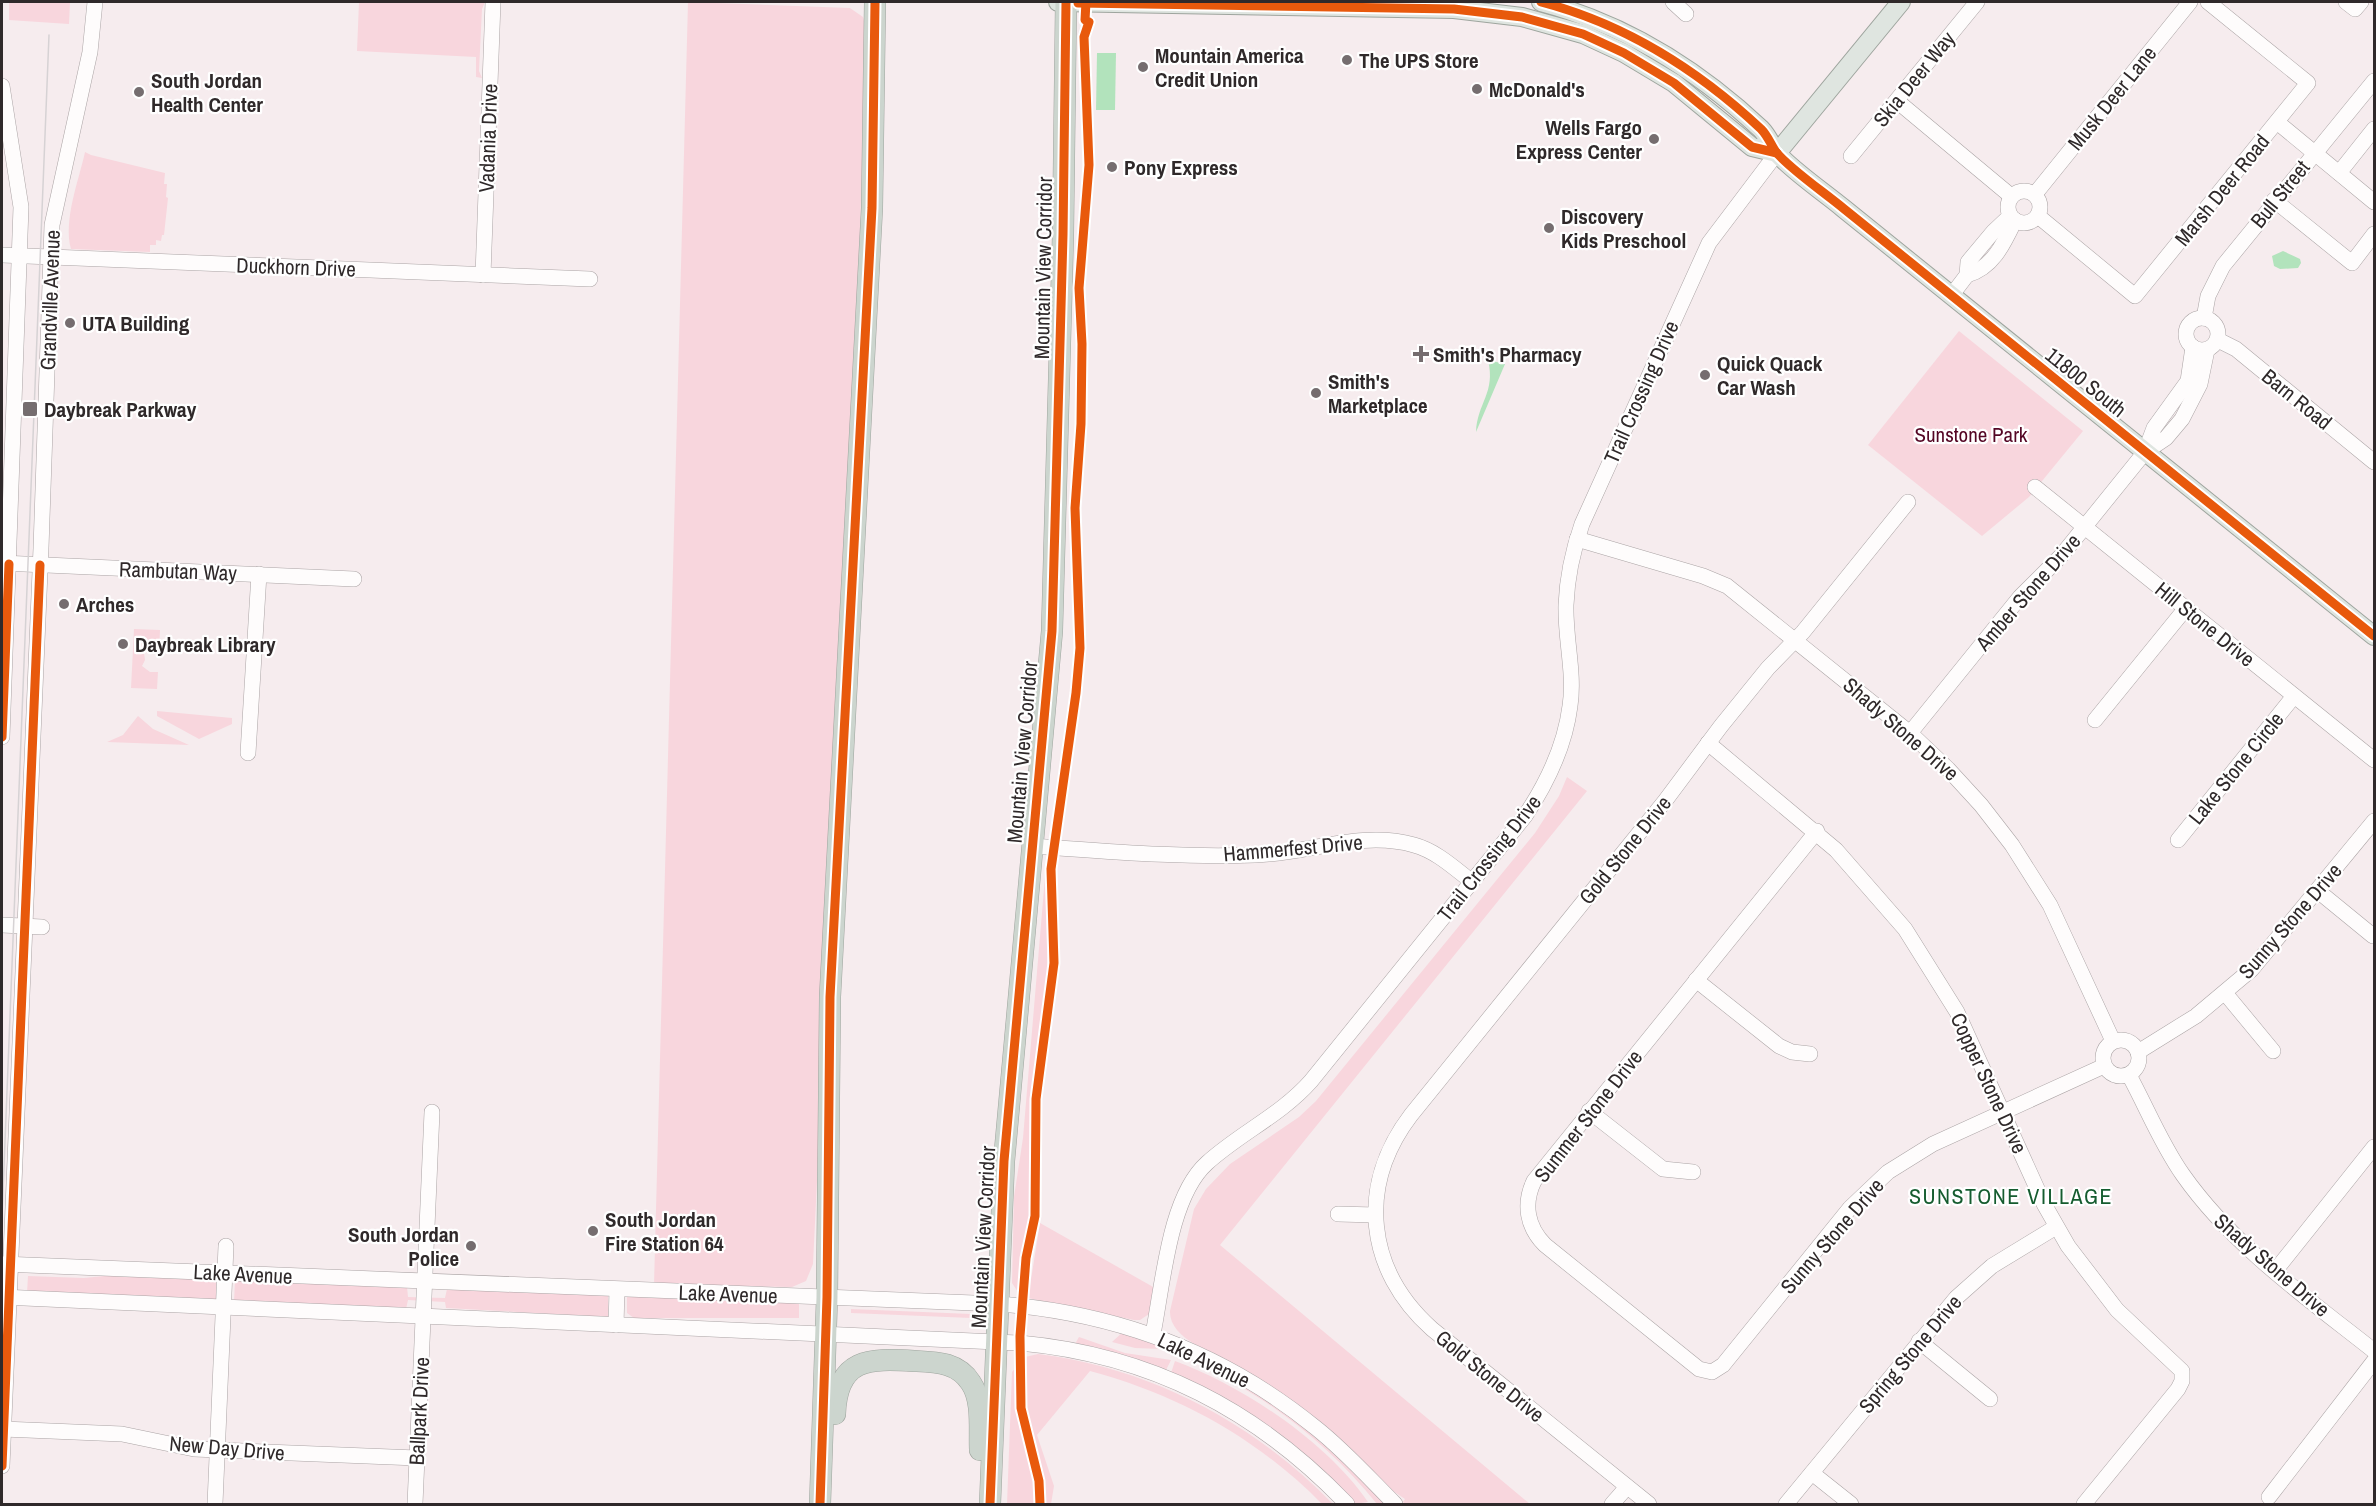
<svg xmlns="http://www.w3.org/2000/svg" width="2376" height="1506" font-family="'Archivo Narrow',sans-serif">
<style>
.green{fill:#f8d6dd}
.water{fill:#b2e3bc}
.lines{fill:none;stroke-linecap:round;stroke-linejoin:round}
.minor-casing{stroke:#aba4a5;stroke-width:16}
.major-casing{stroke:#9ea59e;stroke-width:20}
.highway-casing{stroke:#9ea59e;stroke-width:22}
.minor{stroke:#fefcfc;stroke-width:15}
.major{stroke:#dfe5e0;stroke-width:18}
.highway{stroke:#ccd5ce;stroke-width:21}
.tram{stroke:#d6d2d4;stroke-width:1.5}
.cycleway-casing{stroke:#fff;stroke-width:13}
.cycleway{stroke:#e8590c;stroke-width:9}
.poi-dot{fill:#756d6f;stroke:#fff;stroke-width:2}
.labels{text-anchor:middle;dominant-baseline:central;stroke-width:4.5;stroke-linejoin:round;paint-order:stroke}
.poi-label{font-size:21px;font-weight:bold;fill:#2f292a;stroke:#fff;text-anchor:start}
.street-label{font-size:21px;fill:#2f292a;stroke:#fff}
.park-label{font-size:21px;fill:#540624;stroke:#fff}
.neighbourhood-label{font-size:22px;letter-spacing:1.5px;fill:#155c2f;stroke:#fff}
</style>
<rect width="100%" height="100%" fill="#f6ecee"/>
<g class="green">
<polygon points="9,2 70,2 69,24 9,20"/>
<polygon points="359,2 485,2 482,9 479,71 482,78 476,77 476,57 357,51"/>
<polygon points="688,2 850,8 863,17 866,27 856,375 813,1264 806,1281 792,1287 654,1285"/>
<path d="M85,152L91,155L165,173L164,184H167L166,197L168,198L164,235H162L161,241L156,240V245H150V252L71,249C63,220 79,180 85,152Z"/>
<polygon points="1959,331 2083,431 2029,497 1982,536 1868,445"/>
<polygon points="134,629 160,630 159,651 144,653 145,660 142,666 150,672 158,672 157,689 131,688"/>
<polygon points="157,711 232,718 232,724 199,739 157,716"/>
<polygon points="138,716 153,729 189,745 107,742 123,735"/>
<path d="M1567,777L1587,791L1220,1245L1530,1504H1405L1403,1502L1405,1499L1390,1489C1339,1439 1297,1399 1234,1364C1214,1353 1169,1339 1170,1311L1194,1209L1206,1189L1230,1164L1299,1117L1316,1101L1535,833L1559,796Z"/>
<polygon points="1049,872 1046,1009 1032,1096 1032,1218 1018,1292 1012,1283 1014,1197 1023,1138 1045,877"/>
<polygon points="1040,1223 1155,1288 1149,1314 1140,1320 1134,1320 1028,1298"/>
<polygon points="124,1274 216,1280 216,1300 27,1293 28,1276 84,1278"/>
<polygon points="235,1280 407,1287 408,1297 445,1298 447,1289 608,1295 608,1317 446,1308 445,1302 408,1300 406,1309 234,1302"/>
<polygon points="627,1295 799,1303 799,1318 634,1318 627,1313"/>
<polygon points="851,1309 971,1314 971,1318 851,1313"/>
<polygon points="1123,1332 1163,1345 1161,1349 1135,1348 1112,1342"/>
<polygon points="1079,1337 1125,1353 1171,1360 1166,1370 1075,1344"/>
<path d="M1038,1354C1151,1368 1254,1423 1333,1504H1322C1257,1438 1179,1395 1090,1371L1037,1435L1054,1486L1051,1504H1007L1012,1372L1025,1357Z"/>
<path d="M1195,1358L1263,1395L1324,1442L1387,1504H1377C1326,1441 1266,1396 1193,1361Z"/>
<path d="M1175,1361C1243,1386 1327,1442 1368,1502L1355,1504L1316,1466L1171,1373Z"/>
</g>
<g class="water">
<polygon points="1097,53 1116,53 1115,110 1096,110"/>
<polygon points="2283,251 2300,259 2301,263 2298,268 2280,269 2274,266 2272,256"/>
<path d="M1488,360L1505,364L1476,432C1477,403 1496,393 1488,360Z"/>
</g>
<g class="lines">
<g class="minor-casing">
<g id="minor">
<polyline points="1673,2 1686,14"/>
<polyline points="2346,2 2355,9 2361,2"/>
<polyline points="2,86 21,207 2,737"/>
<polyline points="1897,101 2011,196"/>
<polyline points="2277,122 2374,202"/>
<polyline points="1851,156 1977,2"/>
<polyline points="2339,173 2374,129"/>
<circle cx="2024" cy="207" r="16"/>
<polyline points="2035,194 2190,2"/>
<polyline points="2274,200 2352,263 2374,234"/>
<polyline points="2038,216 2135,296 2308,83 2208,2"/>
<polyline points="2,255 590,279"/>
<polyline points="483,275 493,2"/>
<path d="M1967,275C1993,268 2004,243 2015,220"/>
<polyline points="1951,296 1967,275 1968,262 1993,232 2010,216"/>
<circle cx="2202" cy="334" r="16"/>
<polyline points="2204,318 2208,296 2223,266 2374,81"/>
<polyline points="2218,340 2236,349 2374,462"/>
<polyline points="2145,452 2154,428 2188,381 2193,347"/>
<polyline points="2035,487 2374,760"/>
<polyline points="1577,539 1703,576 1727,586 1910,733 1948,769 1981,805 2012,845 2050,905 2113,1041"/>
<polyline points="2,563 354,579"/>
<polyline points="2095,720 2186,608"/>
<polyline points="1910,733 2020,597 2061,556 2145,452 2166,438 2182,419 2200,384 2207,350"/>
<polyline points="1708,743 1836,850 1905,929 1957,1012 2044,1204 2068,1246 2117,1310 2182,1371 2182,1381 2178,1389 2084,1504"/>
<polyline points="248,753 259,574"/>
<path d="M1817,831L1534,1181C1523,1204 1527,1227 1545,1245L1699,1369L1712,1372L1723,1365L1850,1208L1888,1172L1933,1144L2104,1066"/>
<polyline points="2178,840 2294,696"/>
<path d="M1032,846C1105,851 1181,858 1255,855C1307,854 1361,830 1414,845C1436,851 1453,867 1471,881"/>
<polyline points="2318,891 2373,936"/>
<polyline points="2,925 42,927"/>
<polyline points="1696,980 1779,1046 1792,1052 1810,1054"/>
<polyline points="2225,993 2273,1051"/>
<circle cx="2121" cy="1058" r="18"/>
<polyline points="2138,1052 2196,1016 2252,969 2374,821"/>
<path d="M2129,1075C2147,1108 2161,1144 2183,1175C2233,1246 2307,1298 2374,1351"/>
<polyline points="1589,1111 1663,1169 1693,1172"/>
<polyline points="1338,1214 1375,1215"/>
<path d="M2,1264L999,1304C1117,1313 1224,1353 1316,1428C1345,1451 1369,1478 1395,1504"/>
<polyline points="2275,1271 2374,1147"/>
<path d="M2,1297L1020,1343C1151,1355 1257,1410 1347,1504"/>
<polyline points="616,1325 617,1290"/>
<path d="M1153,1334C1163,1284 1169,1197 1207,1163C1240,1133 1281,1115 1311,1081L1525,816C1547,783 1565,746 1570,706C1575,673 1565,639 1566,605C1567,579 1573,550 1582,524L1709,243L1777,153"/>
<polyline points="1919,1341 1990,1399"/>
<polyline points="3,1429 122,1434 194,1449 417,1458"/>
<polyline points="2,1466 41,548 52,225 90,52 95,2"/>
<polyline points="1812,1473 1851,1504"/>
<polyline points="2269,1497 2374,1361"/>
<polyline points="215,1504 226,1246"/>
<polyline points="415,1504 432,1112"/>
<polyline points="1612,1504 1627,1487"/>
<path d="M1649,1504L1432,1329C1366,1270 1357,1186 1411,1115L1665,801L1721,726L1768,668L1803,632L1908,502"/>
<polyline points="1786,1504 1956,1298 1992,1266 2056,1227"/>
</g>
</g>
<g class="major-casing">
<g id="major">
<polyline points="1058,2 1454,9 1522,17 1583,34 1624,53 1674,83 1752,147 1777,153"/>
<path d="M1541,2C1625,24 1698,70 1761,129C1768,136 1771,145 1776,152C1790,169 1825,193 1843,208L2374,636"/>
<polyline points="1777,153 1901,2"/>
</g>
</g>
<g class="highway-casing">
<g id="highway">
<path d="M835,1414C837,1358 869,1358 914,1361C936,1362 958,1362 971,1383C983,1401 979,1429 980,1450"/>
<polyline points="820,1504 827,1297 830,997 872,208 875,2"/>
<polyline points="990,1504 1004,1161 1052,631 1063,235 1066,2"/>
</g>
</g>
<use href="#minor" class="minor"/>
<use href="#major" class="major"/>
<use href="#highway" class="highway"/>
<polyline class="tram" points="2,1217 49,35"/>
<g class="cycleway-casing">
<g id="cycleway">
<path d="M1541,2C1625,24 1698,70 1761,129C1768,136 1771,145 1776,152C1790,169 1825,193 1843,208L2374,636"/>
<polyline points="1078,3 1454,9 1522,17 1583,34 1624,53 1674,83 1752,147 1777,153"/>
<polyline points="2,737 9,564"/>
<polyline points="2,1466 40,565"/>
<polyline points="820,1504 827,1297 830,997 872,208 875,2"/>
<polyline points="990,1504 1004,1161 1052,631 1063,235 1066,2"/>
<polyline points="1040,1504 1039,1481 1021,1408 1020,1336 1026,1258 1035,1216 1036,1099 1054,963 1051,869 1076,693 1080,648 1075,508 1081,424 1082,344 1079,288 1089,165 1084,37 1089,22 1085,20 1086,2"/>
</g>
</g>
<use href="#cycleway" class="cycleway"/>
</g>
<g class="poi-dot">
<circle cx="1347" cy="60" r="6"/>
<circle cx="1143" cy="67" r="6"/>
<circle cx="1477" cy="89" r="6"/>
<circle cx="139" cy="92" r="6"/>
<circle cx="1654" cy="139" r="6"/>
<circle cx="1112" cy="167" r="6"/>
<circle cx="1549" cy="228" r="6"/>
<circle cx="70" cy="323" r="6"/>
<path d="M1418 345h6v6h6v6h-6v6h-6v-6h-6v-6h6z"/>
<circle cx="1705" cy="375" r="6"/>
<circle cx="1316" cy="393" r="6"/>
<rect x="22" y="401" width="16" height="16" rx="3"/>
<circle cx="64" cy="604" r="6"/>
<circle cx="123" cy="644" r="6"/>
<circle cx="593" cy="1231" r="6"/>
<circle cx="471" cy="1246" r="6"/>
</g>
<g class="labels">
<g class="poi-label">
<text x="1155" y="55">Mountain America<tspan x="1155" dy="24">Credit Union</tspan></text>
<text x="1359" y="60">The UPS Store</text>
<text x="151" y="80">South Jordan<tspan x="151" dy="24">Health Center</tspan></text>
<text x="1489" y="89">McDonald's</text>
<text x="1642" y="127" text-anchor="end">Wells Fargo<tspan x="1642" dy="24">Express Center</tspan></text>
<text x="1124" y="167">Pony Express</text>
<text x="1561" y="216">Discovery<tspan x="1561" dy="24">Kids Preschool</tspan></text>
<text x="82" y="323">UTA Building</text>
<text x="1433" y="354">Smith's Pharmacy</text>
<text x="1717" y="363">Quick Quack<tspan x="1717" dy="24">Car Wash</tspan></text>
<text x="1328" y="381">Smith's<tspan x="1328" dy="24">Marketplace</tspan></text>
<text x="44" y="409">Daybreak Parkway</text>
<text x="76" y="604">Arches</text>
<text x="135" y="644">Daybreak Library</text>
<text x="605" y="1219">South Jordan<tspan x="605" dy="24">Fire Station 64</tspan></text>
<text x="459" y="1234" text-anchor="end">South Jordan<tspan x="459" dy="24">Police</tspan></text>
</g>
<g class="street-label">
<text transform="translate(1914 79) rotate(-51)">Skia Deer Way</text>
<text transform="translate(2112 98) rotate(-51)">Musk Deer Lane</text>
<text transform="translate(488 138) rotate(-88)">Vadania Drive</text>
<text transform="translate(2222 190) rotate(-51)">Marsh Deer Road</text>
<text transform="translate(2280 194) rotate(-51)">Bull Street</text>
<text transform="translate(296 267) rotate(2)">Duckhorn Drive</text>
<text transform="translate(1043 268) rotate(-89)">Mountain View Corridor</text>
<text transform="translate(50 300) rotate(-88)">Grandville Avenue</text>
<text transform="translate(2086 382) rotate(39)">11800 South</text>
<text transform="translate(1641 392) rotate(-66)">Trail Crossing Drive</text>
<text transform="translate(2297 399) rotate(39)">Barn Road</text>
<text transform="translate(178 571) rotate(2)">Rambutan Way</text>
<text transform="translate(2028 592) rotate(-49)">Amber Stone Drive</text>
<text transform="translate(2205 624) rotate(39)">Hill Stone Drive</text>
<text transform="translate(1901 729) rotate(41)">Shady Stone Drive</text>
<text transform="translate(1022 752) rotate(-85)">Mountain View Corridor</text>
<text transform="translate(2236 768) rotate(-51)">Lake Stone Circle</text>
<text transform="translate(1293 848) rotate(-5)">Hammerfest Drive</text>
<text transform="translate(1625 850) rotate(-51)">Gold Stone Drive</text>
<text transform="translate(1489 858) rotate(-52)">Trail Crossing Drive</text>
<text transform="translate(2290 921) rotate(-49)">Sunny Stone Drive</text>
<text transform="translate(1989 1083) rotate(65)">Copper Stone Drive</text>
<text transform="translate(1588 1116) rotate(-52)">Summer Stone Drive</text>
<text transform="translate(1832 1236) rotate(-49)">Sunny Stone Drive</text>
<text transform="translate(983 1237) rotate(-87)">Mountain View Corridor</text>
<text transform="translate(2272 1265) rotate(41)">Shady Stone Drive</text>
<text transform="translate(243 1274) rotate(3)">Lake Avenue</text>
<text transform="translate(728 1294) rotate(2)">Lake Avenue</text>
<text transform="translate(1910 1354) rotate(-50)">Spring Stone Drive</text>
<text transform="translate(1204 1360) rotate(26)">Lake Avenue</text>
<text transform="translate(1490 1376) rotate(39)">Gold Stone Drive</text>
<text transform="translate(419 1411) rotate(-87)">Ballpark Drive</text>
<text transform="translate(227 1448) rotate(5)">New Day Drive</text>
</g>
<g class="park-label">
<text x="1971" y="434">Sunstone Park</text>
</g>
<g class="neighbourhood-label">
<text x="2011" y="1196">SUNSTONE VILLAGE</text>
</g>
</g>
<rect width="2376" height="1506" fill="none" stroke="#2f292a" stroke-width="6"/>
</svg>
